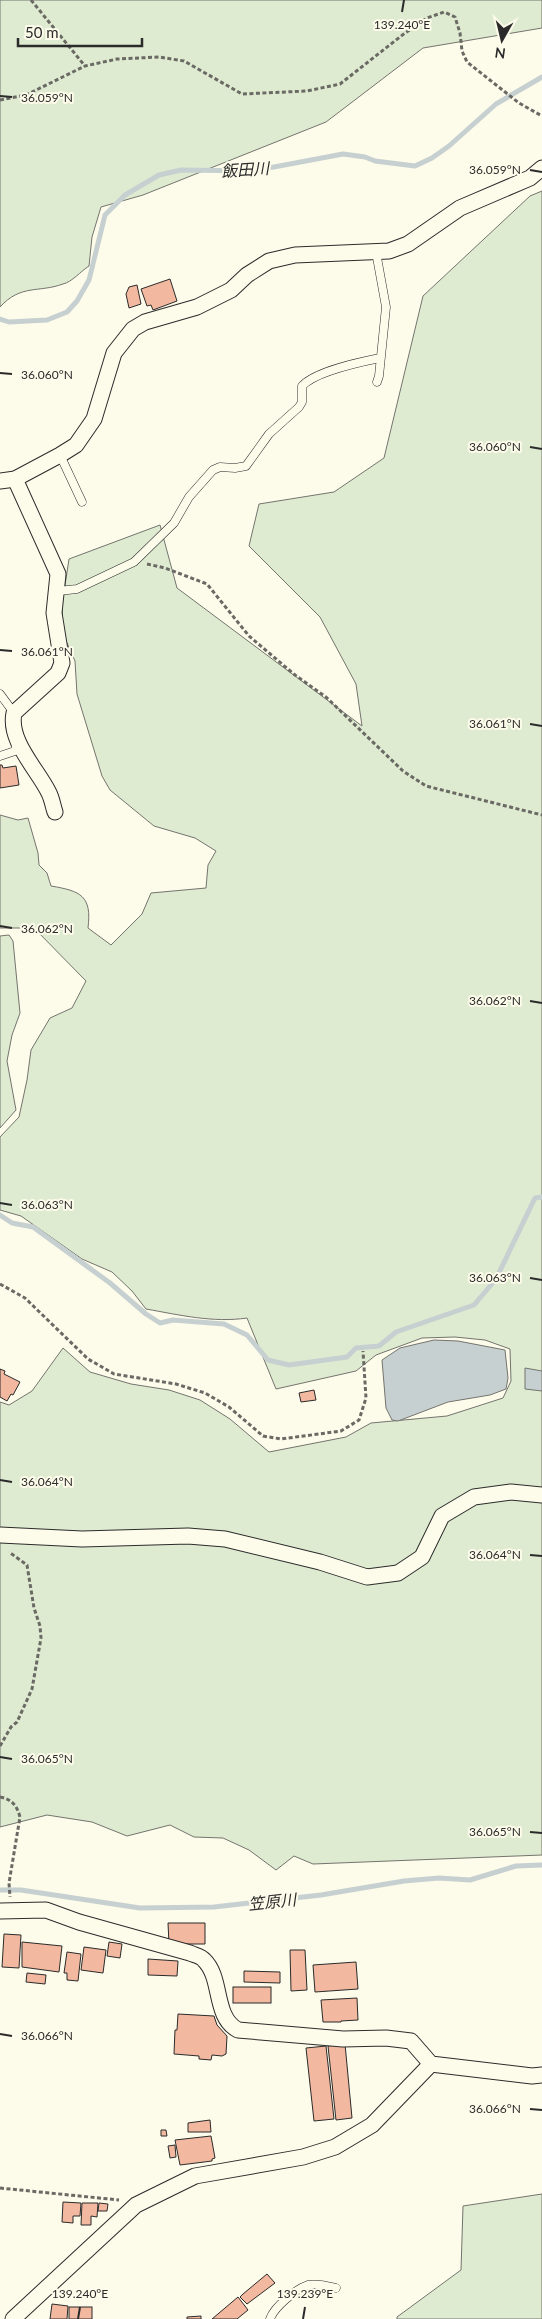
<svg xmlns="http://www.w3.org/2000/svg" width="542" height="2319" font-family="Lato,'Noto Sans JP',sans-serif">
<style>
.green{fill:#deebd1;stroke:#74746e}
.water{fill:#c7d0d0;stroke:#74746e}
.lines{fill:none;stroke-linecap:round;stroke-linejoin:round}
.stream{stroke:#c7d0d0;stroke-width:5}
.building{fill:#f2b8a0;stroke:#2b2b2b}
.service-casing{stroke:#2b2b2b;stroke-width:9}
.minor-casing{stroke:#2b2b2b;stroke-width:17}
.path{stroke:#6a6964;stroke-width:3;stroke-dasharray:4 2.5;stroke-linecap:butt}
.service{stroke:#fdfbea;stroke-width:8}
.minor{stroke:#fdfbea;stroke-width:15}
.ticks{fill:none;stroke:#2b2b2b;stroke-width:2}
.labels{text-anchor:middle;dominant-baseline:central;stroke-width:4;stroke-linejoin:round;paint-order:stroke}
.water-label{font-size:16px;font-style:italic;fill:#2b2b2b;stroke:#fdfbea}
.ticks-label{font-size:12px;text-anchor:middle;fill:#2b2b2b;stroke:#fdfbea;stroke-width:4;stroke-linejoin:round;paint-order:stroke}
</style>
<rect width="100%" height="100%" fill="#fdfbea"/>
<g class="green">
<path d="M0,0H542V28L423,48L326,122L143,195L101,207L92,237L89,266C81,271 72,282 63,284C38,293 21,284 0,307Z"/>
<path d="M542,191V1855L313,1864L294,1856L276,1870L249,1850L223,1838L194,1837L170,1825L127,1836L92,1822L47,1815L0,1827V1402L9,1405L32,1391L63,1348L90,1372L131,1384L169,1390L200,1400L230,1419L269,1452L346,1437L371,1423L447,1416L503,1398L511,1381L510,1349L485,1340L455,1337L422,1338L376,1355L356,1371L276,1389L247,1318C213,1323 180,1315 146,1309L132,1291L112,1272L82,1259L21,1216L0,1210V1137L19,1117L27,1080L31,1050L50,1018L72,1008L86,981L34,928H0V815L18,820L28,818L38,853L39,865L47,873L51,886C81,891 92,896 88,928L111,945L142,914L151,893L206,888L208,865L216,851L195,838L154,826L110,790L102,776L77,694L75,661L63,634L62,605L69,559L160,525L177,588L362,726L356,684L320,617L249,546L259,504L334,492L384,458L423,296L530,196Z"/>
<polygon points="9,935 13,941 20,1013 12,1035 7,1061 16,1110 0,1128 0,936"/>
<polygon points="542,2194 542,2319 397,2319 397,2317 461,2270 463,2206"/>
</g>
<g class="water">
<polygon points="434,1340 458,1341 505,1350 508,1378 506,1389 490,1395 448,1402 398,1421 392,1420 386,1408 382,1360 400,1348"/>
<polygon points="525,1368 542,1371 542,1391 525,1389"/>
</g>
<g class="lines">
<g class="stream">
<polyline points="0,319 9,322 47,320 67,312 77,301 89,280 105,215 125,195 159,175 181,170 253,171 343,154 365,157 375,161 415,166 432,158 449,146 496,104 542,77"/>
<polyline points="0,1215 12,1223 33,1227 110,1283 146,1314 160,1323 173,1320 224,1324 247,1335 268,1360 289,1365 347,1357 356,1348 379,1346 396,1332 474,1305 496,1279 535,1198 542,1197"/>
<polyline points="0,1890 21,1890 140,1908 214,1907 321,1895 404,1881 439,1878 470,1880 516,1866 542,1865"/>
</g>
</g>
<g class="building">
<polygon points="170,279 177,301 153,310 151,305 147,306 141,289"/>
<polygon points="137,285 141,304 129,308 126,294 129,287"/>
<polygon points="0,765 2,765 3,768 16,766 19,785 0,788"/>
<polygon points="0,1369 5,1371 4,1374 20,1382 13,1395 11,1394 7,1401 0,1397"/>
<polygon points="314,1390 316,1400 301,1402 299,1393"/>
<polygon points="168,1923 205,1923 205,1944 169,1944"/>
<polygon points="4,1934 21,1935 19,1968 2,1967"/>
<polygon points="22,1942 62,1946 59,1972 22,1967"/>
<polygon points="109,1942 122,1944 120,1958 107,1956"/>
<polygon points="84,1947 106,1950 103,1973 81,1970"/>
<polygon points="290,1950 305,1950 307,1990 291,1991"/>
<polygon points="67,1952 81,1954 78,1981 67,1980 67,1973 64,1973"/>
<polygon points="148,1959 178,1961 177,1976 148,1975"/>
<polygon points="356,1962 358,1989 315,1992 313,1965"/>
<polygon points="244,1971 280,1972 280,1983 244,1982"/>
<polygon points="27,1973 46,1975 45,1984 26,1982"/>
<rect x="233" y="1987" width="38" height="16"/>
<polygon points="357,1998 358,2020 341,2021 341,2022 323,2022 321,2000"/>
<polygon points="178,2014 214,2016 217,2025 227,2036 226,2054 222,2056 212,2055 211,2060 199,2059 199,2056 174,2054 175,2030 177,2030"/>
<polygon points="345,2044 352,2118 336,2120 328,2046"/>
<polygon points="326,2046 334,2119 314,2121 306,2048"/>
<polygon points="210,2120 211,2132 188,2132 188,2123"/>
<polygon points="161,2130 166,2130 167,2136 161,2136"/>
<polygon points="211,2136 215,2158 212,2159 212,2161 180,2165 175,2140"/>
<polygon points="175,2145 176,2157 170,2158 168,2146"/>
<polygon points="63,2202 81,2203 80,2216 73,2216 73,2223 62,2222"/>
<polygon points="82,2203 98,2203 97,2217 91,2216 91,2225 81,2225"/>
<polygon points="99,2203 108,2204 107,2211 98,2211"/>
<polygon points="267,2274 275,2283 247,2304 240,2297 243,2294"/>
<polygon points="238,2297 248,2310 237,2319 212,2319"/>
<polygon points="52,2304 68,2306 67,2319 50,2319"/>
<rect x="69" y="2307" width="23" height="12"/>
<polygon points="201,2316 201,2319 187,2319 187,2317"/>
</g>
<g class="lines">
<g class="service-casing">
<g id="service">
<polyline points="376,252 386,307 379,376 377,382"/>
<polyline points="60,455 82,502"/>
<path d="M58,591L77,589L134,562L174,523L189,497L213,470L220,467L235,468L246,466L269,434L299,407L302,402V386C316,371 360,362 380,358"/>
<polyline points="0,694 14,713"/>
<polyline points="0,756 15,751 17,741"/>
<path d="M270,2319C274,2307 296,2289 308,2285C317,2283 328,2286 336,2288"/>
</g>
</g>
<g class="minor-casing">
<g id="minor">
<path d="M15,479L58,574L54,613L62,663L58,673L14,713C8,741 38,770 49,793C52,799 53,806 55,812"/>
<polyline points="0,481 15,479 60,455 76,445 94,419 114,353 133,329 145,322 197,307 231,290 247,275 269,261 295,255 389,251 408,244 460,208 530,178 542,168"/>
<polyline points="0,1535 82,1539 188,1536 225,1539 320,1562 367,1577 398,1573 422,1557 442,1516 474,1497 511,1492 542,1495"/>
<path d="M0,1911L46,1910L79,1922L190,1953C194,1955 201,1956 204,1960C223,1978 213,2017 238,2030L343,2039L386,2038L411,2041L431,2064L532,2076L542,2075"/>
<polyline points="13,2319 136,2205 195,2176 303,2157 335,2147 372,2125 431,2064"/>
</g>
</g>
<g class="path">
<polyline points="31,0 85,66"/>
<polyline points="0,100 26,95 85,66 117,59 159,57 184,61 242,94 307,91 340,84 405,33 427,18 444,12 455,17 460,33 462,51 467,62 519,103 542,116"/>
<polyline points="147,564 165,568 207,584 249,636 295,675 326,697 403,771 426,786 542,815"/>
<polyline points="0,1284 25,1298 88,1359 114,1374 176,1384 205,1393 229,1407 263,1436 281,1439 341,1431 359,1420 366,1398 363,1351"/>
<polyline points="0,1746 11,1727 17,1722 32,1689 41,1638 40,1626 34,1608 27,1565 9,1552"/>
<path d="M0,1797C12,1799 17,1806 20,1817L9,1883L10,1897"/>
<polyline points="0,2188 119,2200"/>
</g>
<use href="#service" class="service"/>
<use href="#minor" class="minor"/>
</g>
<path class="ticks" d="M402,12L404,0M0,96L12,97M530,170L542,172M0,373L12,374M530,447L542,449M0,650L12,651M530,724L542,726M0,926L12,928M530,1001L542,1003M0,1203L12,1205M530,1278L542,1280M0,1480L12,1482M530,1555L542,1556M0,1757L12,1759M530,1832L542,1833M0,2034L12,2036M530,2109L542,2110M78,2319L80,2307M303,2319L305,2307"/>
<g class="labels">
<g class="water-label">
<text transform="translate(245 169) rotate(-4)">飯田川</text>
<text transform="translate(272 1901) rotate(-6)">笠原川</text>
</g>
</g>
<g class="ticks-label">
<text x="402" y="29">139.240°E</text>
<text x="47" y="102">36.059°N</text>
<text x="495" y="174">36.059°N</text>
<text x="47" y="379">36.060°N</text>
<text x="495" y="451">36.060°N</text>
<text x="47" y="656">36.061°N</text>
<text x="495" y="728">36.061°N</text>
<text x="47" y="933">36.062°N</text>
<text x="495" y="1005">36.062°N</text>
<text x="47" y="1209">36.063°N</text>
<text x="495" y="1282">36.063°N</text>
<text x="47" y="1486">36.064°N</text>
<text x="495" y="1559">36.064°N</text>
<text x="47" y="1763">36.065°N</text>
<text x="495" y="1836">36.065°N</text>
<text x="47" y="2040">36.066°N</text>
<text x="495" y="2113">36.066°N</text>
<text x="80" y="2298">139.240°E</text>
<text x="305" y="2298">139.239°E</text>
</g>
<g transform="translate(502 40) rotate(188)" stroke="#fdfbea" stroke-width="4" paint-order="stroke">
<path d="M0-4L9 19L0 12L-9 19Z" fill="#2b2b2b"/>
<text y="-8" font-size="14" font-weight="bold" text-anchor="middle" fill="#2b2b2b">N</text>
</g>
<path d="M18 38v8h124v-8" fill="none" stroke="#2b2b2b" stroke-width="2.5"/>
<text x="25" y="38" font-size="15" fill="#2b2b2b" stroke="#fdfbea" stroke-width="4" paint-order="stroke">50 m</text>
</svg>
